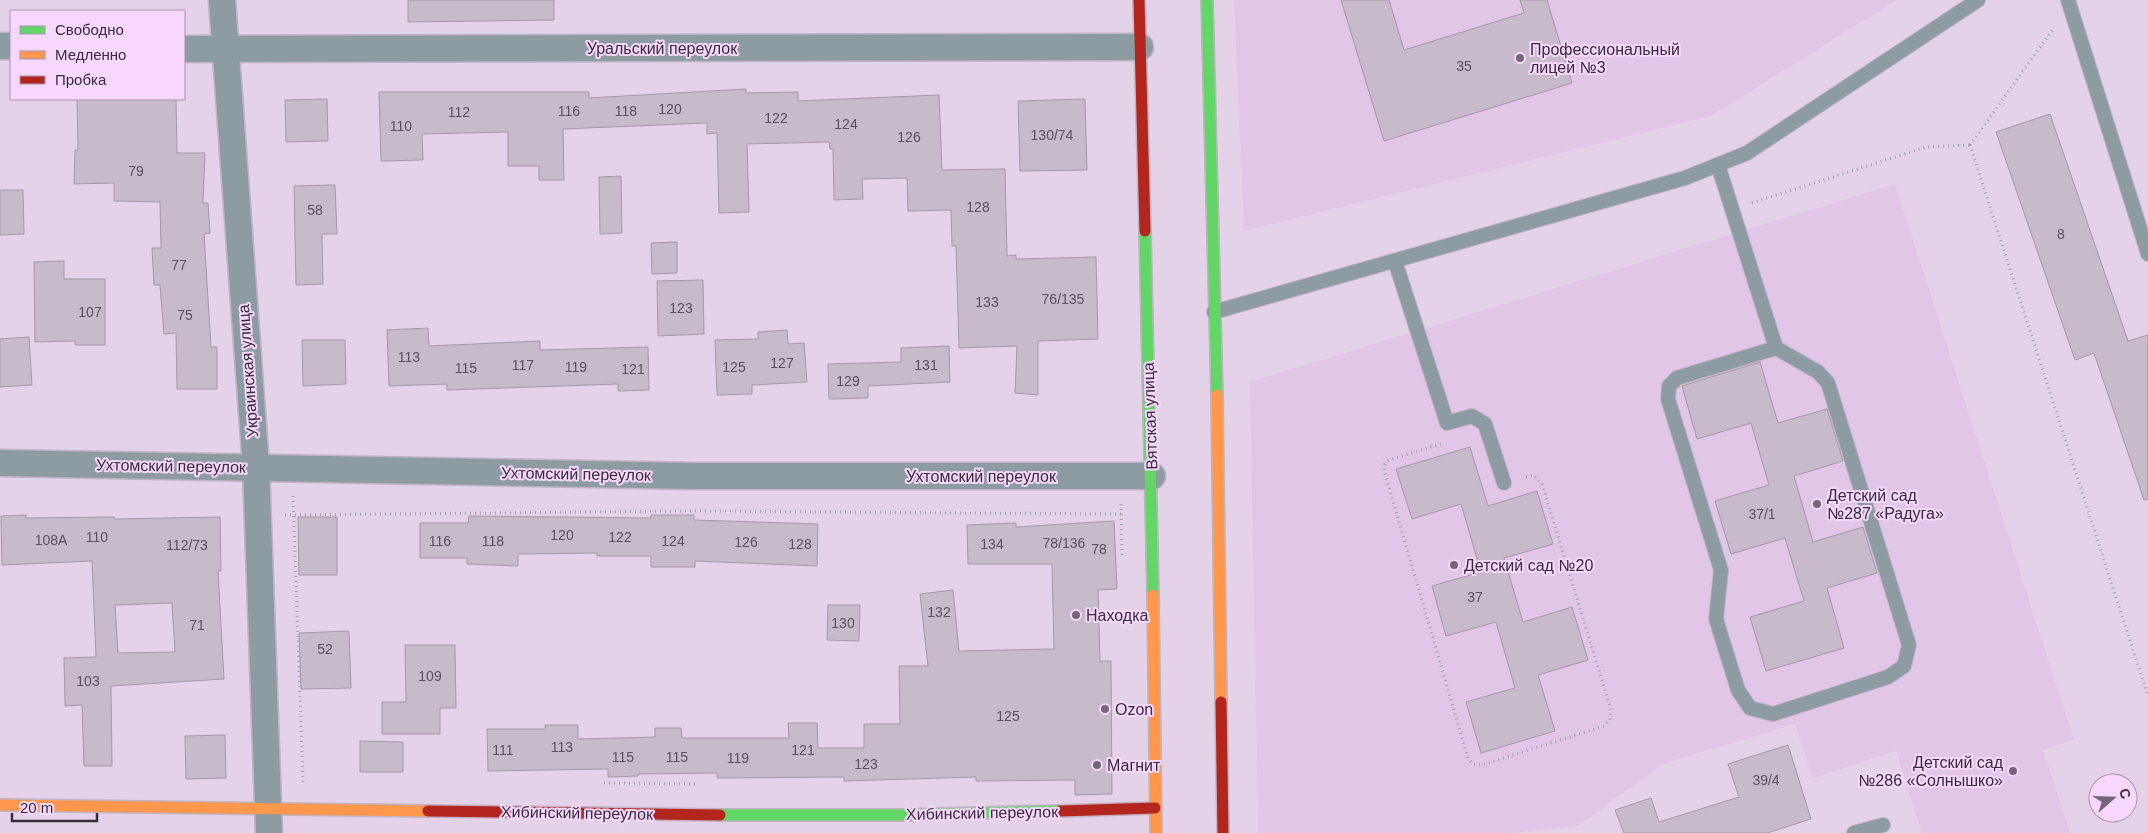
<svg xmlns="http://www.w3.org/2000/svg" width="2148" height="833" font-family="Helvetica,sans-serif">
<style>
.built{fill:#e1c6e8}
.building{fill:#c7baca;stroke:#a497a7;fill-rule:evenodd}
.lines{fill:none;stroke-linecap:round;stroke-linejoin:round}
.lane-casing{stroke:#c1b3c4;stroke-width:16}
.street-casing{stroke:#c1b3c4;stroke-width:29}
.fast-casing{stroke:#c1b3c4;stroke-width:14}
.slow-casing{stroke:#c1b3c4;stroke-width:14}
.jam-casing{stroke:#c1b3c4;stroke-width:14}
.path{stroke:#9ba0a8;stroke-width:3;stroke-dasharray:1 4;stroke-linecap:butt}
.lane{stroke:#8c9ca2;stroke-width:14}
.street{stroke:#8c9ca2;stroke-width:26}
.fast{stroke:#63d668;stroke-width:11}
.slow{stroke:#ff974d;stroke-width:11}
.jam{stroke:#b3261e;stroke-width:11}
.poi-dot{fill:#746678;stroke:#f7d7fe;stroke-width:2}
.labels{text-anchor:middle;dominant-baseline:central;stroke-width:4;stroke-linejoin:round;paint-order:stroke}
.number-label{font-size:14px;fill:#5c505f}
.street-label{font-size:16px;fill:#382c3b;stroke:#f7d7fe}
.poi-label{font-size:16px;fill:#382c3b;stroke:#f7d7fe;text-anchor:start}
</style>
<rect width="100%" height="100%" fill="#e4d3e8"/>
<g class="built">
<polygon points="1234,0 1896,0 1711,116 1244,231"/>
<polygon points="1895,184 2074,740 2043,750 2070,833 1922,833 1896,751 1813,778 1795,724 1663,764 1578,826 1508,833 1258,833 1250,382"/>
</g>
<g class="building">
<polygon points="408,0 554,0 554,20 408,22"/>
<polygon points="1341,0 1389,0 1404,50 1524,13 1520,0 1547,0 1572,83 1384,141"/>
<polygon points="746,89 746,93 798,92 798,101 939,95 942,170 1005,169 1007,256 1016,255 1016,259 1096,257 1098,339 1038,341 1038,395 1015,393 1017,346 959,348 956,246 952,246 951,210 908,211 907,178 862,179 863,199 834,200 833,149 830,149 829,142 747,144 749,212 719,213 717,133 707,134 707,123 563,129 564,180 539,180 539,166 508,166 508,132 422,134 423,160 381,161 379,92 589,92 589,98"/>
<polygon points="77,99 176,99 177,153 205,153 203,203 208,203 210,233 204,234 211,347 217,347 217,389 177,389 176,333 164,334 160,285 154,285 152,248 161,248 160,202 114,201 114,183 74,184 75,150 78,150"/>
<polygon points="327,99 328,141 286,142 285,100"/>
<polygon points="1085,99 1087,170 1020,171 1018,101"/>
<polygon points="2050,114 2128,341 2148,335 2148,499 2144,500 2094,353 2075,360 1996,132"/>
<polygon points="621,176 622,233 600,234 599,177"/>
<polygon points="335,185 337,234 322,234 323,284 296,285 294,186"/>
<polygon points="0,190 23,190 24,234 0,235"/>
<polygon points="677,242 677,273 652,274 651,243"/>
<polygon points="64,261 64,279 105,279 105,345 75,345 75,341 35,342 34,262"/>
<polygon points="703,280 704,334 658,336 657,281"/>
<polygon points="428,328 429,346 540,341 540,350 648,347 649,390 618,391 618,384 447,390 447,384 389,386 387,330"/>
<polygon points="787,330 788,344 804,343 807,382 752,385 752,394 717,395 715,340 758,339 758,332"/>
<polygon points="29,337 32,385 0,387 0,339"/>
<polygon points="302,340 345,340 346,384 303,386"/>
<polygon points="949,346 950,382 868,386 868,398 829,399 828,364 901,362 901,348"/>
<polygon points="1760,362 1778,423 1827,409 1843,461 1794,476 1813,542 1863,527 1877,573 1827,588 1844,648 1766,671 1750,617 1804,601 1785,538 1731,554 1715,501 1769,485 1751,423 1697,439 1682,386"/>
<polygon points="1470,447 1488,506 1537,491 1553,544 1504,558 1523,622 1572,607 1588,660 1538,675 1555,731 1481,753 1466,702 1515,688 1496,622 1446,636 1432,586 1481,572 1461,504 1412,519 1396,469"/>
<path d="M26,515V518L114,517V519L220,517L221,571H218L224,679L111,686L112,766H84L82,705L65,706L64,658L96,657L92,561L2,565L1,516ZM172,603L175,652L118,653L115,605Z"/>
<polygon points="651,515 694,515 694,520 818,524 817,566 695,561 695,567 651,567 651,556 597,556 597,553 518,554 518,566 467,564 467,558 420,558 420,523 468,523 469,516 651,518"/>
<polygon points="298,517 337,517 337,575 299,575"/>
<polygon points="1114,521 1117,589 1098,590 1100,661 1111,661 1112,794 1075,795 1075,780 976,781 976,777 844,781 844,777 717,778 717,773 638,774 638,776 608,777 608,769 488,771 487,729 545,729 545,725 578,725 578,739 655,737 655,728 681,728 682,738 789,738 788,723 817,723 818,748 864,748 864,724 900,724 899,666 928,666 920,594 953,590 959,651 1054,649 1052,564 968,564 967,525 1016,523 1016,527"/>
<polygon points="828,605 860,605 859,641 827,640"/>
<polygon points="349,631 351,688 301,689 299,633"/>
<polygon points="405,645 455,645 456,708 440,708 440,734 382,734 382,702 406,702"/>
<polygon points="225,735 226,778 186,779 185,736"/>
<polygon points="360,741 403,742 403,772 360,772"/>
<polygon points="1788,745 1811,819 1767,833 1624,833 1615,810 1651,798 1659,822 1739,797 1728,764"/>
</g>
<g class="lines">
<g class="lane-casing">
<g id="lane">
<polyline points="2068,0 2148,254"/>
<polyline points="1718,165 1776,348 1818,372 1828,383 1909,645 1904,666 1888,677 1773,714 1750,708 1738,690 1716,619 1721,570 1668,399 1669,386 1677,378 1776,348"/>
<polyline points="1395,261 1447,423 1472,416 1485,424 1504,483"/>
<polyline points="1214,312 1685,178 1747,153 1978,0"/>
<polyline points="1854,833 1883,825"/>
</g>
</g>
<g class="street-casing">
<g id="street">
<polyline points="222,0 256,467 269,833"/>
<polyline points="0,46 11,46"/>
<polyline points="184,49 1140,47"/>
<polyline points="0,463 692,476 1152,476"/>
</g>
</g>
<g class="fast-casing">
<g id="fast">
<polyline points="1207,0 1217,395"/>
<polyline points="1145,231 1153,595"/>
<polyline points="720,815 902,815 1060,811"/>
</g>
</g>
<g class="slow-casing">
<g id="slow">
<polyline points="1217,395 1221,702"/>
<polyline points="1153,595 1156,833"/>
<polyline points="0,805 428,811"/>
</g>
</g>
<g class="jam-casing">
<g id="jam">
<polyline points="1139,0 1145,231"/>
<polyline points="1221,702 1223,833"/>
<polyline points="428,811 720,815"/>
<polyline points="1060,811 1155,808"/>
</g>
</g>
<g class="path">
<polyline points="1970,145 2148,696"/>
<polyline points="1970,145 2054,28"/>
<polyline points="1752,203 1926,147 1970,145"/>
<polyline points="1441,444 1389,460 1385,464 1384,470 1468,758 1473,764 1482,765 1604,726 1610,720 1611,710 1542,484 1533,475 1525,477"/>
<polyline points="293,496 303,782"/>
<polyline points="1121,504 1122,555"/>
<polyline points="285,515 688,511 1121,514"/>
<polyline points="604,783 698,784"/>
</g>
<use href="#lane" class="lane"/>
<use href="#street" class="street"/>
<use href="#fast" class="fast"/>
<use href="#slow" class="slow"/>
<use href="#jam" class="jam"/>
</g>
<g class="poi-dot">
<circle cx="1520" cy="58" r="5"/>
<circle cx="1817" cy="504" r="5"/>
<circle cx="1454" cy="565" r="5"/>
<circle cx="1076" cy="615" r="5"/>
<circle cx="1105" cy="709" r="5"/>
<circle cx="1097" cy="765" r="5"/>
<circle cx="2013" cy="771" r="5"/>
</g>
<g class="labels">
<g class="number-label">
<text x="1464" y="66">35</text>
<text x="670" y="109">120</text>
<text x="569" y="111">116</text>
<text x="626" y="111">118</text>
<text x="459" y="112">112</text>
<text x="776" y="118">122</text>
<text x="846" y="124">124</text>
<text x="401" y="126">110</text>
<text x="1052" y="135">130/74</text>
<text x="909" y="137">126</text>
<text x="136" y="171">79</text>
<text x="978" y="207">128</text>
<text x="315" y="210">58</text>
<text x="2061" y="234">8</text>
<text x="179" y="265">77</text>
<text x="1063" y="299">76/135</text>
<text x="987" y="302">133</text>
<text x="681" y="308">123</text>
<text x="90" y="312">107</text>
<text x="185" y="315">75</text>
<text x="409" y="357">113</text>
<text x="782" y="363">127</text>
<text x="523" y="365">117</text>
<text x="926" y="365">131</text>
<text x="576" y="367">119</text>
<text x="734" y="367">125</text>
<text x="466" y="368">115</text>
<text x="633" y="369">121</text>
<text x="848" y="381">129</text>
<text x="1762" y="514">37/1</text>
<text x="562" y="535">120</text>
<text x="97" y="537">110</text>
<text x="620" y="537">122</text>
<text x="51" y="540">108А</text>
<text x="440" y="541">116</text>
<text x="493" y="541">118</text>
<text x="673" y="541">124</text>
<text x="746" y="542">126</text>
<text x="1064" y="543">78/136</text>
<text x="800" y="544">128</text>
<text x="992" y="544">134</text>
<text x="187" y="545">112/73</text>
<text x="1099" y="549">78</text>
<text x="1475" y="597">37</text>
<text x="939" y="612">132</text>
<text x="843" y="623">130</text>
<text x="197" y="625">71</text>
<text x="325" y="649">52</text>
<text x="430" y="676">109</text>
<text x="88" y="681">103</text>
<text x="1008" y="716">125</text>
<text x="562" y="747">113</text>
<text x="503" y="750">111</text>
<text x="803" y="750">121</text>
<text x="623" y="757">115</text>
<text x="677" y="757">115</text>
<text x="738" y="758">119</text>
<text x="866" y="764">123</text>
<text x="1766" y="780">39/4</text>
</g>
<g class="street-label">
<text x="662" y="48">Уральский переулок</text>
<text transform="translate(248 371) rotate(-94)">Украинская улица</text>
<text transform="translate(1150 416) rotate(-92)">Вятская улица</text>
<text transform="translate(171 466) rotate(1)">Ухтомский переулок</text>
<text transform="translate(576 474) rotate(1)">Ухтомский переулок</text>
<text x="981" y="476">Ухтомский переулок</text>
<text transform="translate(577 813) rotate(1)">Хибинский переулок</text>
<text transform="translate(982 813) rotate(-1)">Хибинский переулок</text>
</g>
<g class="poi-label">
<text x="1530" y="49">Профессиональный<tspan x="1530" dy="18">лицей №3</tspan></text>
<text x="1827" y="495">Детский сад<tspan x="1827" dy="18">№287 «Радуга»</tspan></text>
<text x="1464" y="565">Детский сад №20</text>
<text x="1086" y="615">Находка</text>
<text x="1115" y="709">Ozon</text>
<text x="2003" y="762" text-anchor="end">Детский сад<tspan x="2003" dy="18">№286 «Солнышко»</tspan></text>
<text x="1107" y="765">Магнит</text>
</g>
</g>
<rect x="10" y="10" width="175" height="90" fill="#f7d7fe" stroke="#ab93b0"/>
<rect x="20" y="26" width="25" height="8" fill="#63d668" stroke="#ab93b0"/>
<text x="55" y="35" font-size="15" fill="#382c3b">Свободно</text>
<rect x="20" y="51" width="25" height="8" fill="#ff974d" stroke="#ab93b0"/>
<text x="55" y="60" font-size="15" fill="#382c3b">Медленно</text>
<rect x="20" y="76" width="25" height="8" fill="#b3261e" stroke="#ab93b0"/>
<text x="55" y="85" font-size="15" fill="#382c3b">Пробка</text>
<g transform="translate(2113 798) rotate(70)"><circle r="24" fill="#f7d7fe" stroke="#ab93b0"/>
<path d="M0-4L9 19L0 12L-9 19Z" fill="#746678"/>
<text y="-8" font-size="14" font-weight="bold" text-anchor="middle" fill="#382c3b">С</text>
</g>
<path d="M12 813v8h85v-8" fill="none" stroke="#382c3b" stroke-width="2.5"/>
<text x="20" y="813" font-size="15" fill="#382c3b" stroke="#f7d7fe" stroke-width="4" paint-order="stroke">20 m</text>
</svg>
